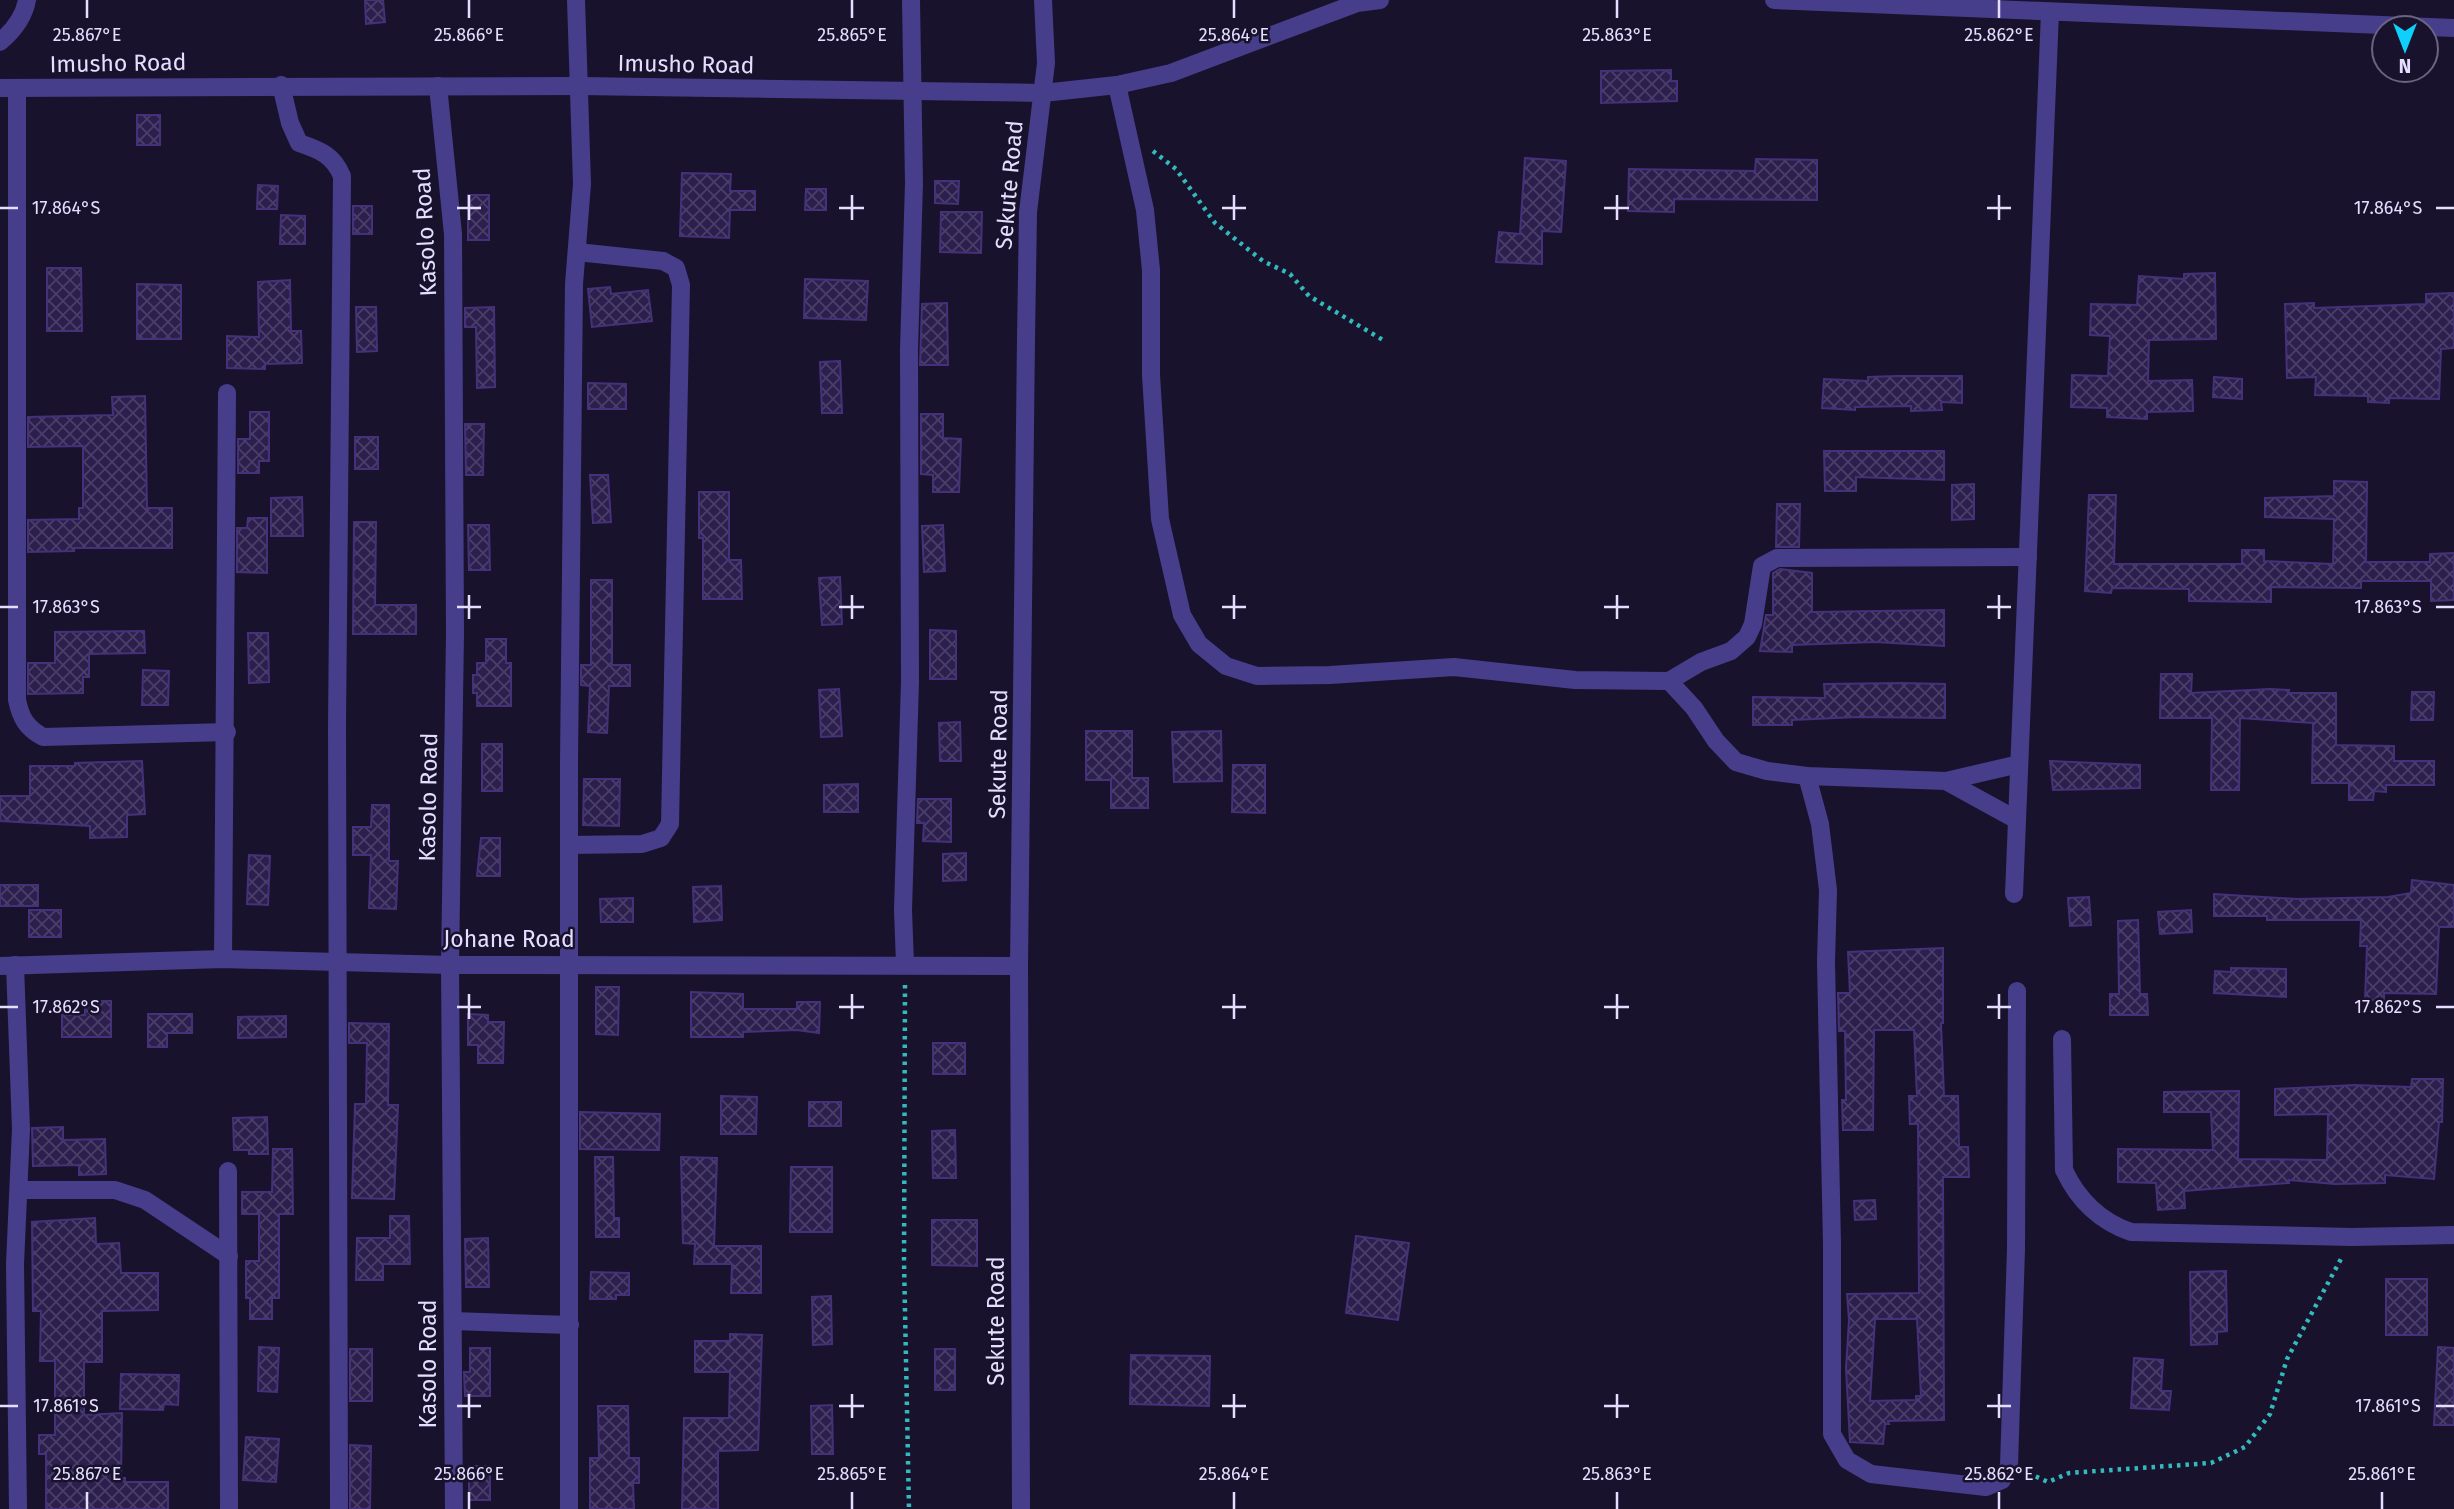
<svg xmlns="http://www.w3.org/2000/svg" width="2454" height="1509" font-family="'Fira Sans',sans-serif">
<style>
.building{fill:url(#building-cross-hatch);stroke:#453179;stroke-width:2;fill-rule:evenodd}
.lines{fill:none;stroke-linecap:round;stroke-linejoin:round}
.path{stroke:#33babd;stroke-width:4.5;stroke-dasharray:3.5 5;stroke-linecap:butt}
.minor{stroke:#473e8b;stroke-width:18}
.ticks{fill:none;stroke:#e5defe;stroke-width:2.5}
.labels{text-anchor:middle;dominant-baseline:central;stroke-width:5;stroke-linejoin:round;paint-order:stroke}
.street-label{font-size:23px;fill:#e5defe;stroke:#19122d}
.ticks-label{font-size:18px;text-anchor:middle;fill:#e5defe;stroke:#19122d;stroke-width:5;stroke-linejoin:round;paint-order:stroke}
</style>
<defs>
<pattern id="building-cross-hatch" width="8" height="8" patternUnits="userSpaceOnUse" patternTransform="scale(1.75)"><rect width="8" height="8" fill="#2c1f4d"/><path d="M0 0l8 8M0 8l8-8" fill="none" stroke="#4a3f68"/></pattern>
</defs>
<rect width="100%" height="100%" fill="#19122d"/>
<g class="building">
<polygon points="365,0 383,0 385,22 366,24"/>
<polygon points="1671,70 1671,81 1677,81 1677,101 1601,103 1601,71"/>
<rect x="137" y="115" width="23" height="30"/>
<polygon points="1525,158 1566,161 1561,232 1542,231 1542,264 1496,262 1499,232 1520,234"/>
<polygon points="1756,159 1817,160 1817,200 1674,199 1674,212 1628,211 1629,169 1755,171"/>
<polygon points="682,173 731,174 730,191 755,191 755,210 730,210 729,238 680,236"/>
<polygon points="935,181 959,181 958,204 935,203"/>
<polygon points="258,185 278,186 277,209 257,209"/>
<polygon points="806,189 826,189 826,210 805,210"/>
<rect x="468" y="195" width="21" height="45"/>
<rect x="353" y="206" width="19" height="28"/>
<polygon points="941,212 982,212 981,253 940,252"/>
<polygon points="281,215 305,216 305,244 280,244"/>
<polygon points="47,268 81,268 82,331 47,331"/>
<polygon points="2215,273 2216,339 2149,340 2148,381 2192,380 2193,411 2147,412 2147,419 2107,417 2107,408 2071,407 2072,375 2108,376 2110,336 2090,335 2091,304 2137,305 2139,276 2184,279 2184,274"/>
<polygon points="805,279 868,281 866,320 804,318"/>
<polygon points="290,280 291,331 301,331 302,363 265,364 265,369 227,368 227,336 259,337 258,282"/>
<polygon points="137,284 181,285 181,339 137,339"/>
<polygon points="610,287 611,294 648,290 652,321 592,327 588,289"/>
<polygon points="2454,293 2454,348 2441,349 2439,399 2389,398 2389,403 2368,402 2368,396 2315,395 2316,377 2287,378 2285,304 2314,303 2314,308 2426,304 2426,294"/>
<polygon points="947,303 948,365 920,365 922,304"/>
<polygon points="356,307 376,307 377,351 357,352"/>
<polygon points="494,307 495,387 477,388 476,327 465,327 465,308"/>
<polygon points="840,361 842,413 822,413 820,362"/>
<polygon points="1898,376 1962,376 1962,403 1941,402 1942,410 1911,411 1911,406 1855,407 1855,410 1822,408 1824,379 1868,381 1868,377"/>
<polygon points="2214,377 2242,379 2242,399 2213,397"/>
<polygon points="588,383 626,384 626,409 588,409"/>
<polygon points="145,396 147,508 172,508 172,548 74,548 74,551 28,552 28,520 79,519 79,508 83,508 83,446 28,447 28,417 113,415 112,397"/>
<polygon points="250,412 269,412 269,461 259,461 259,473 238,473 238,439 250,439"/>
<polygon points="921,414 943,414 943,438 961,439 959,492 933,492 933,475 921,474"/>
<polygon points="465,424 484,424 483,475 466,475"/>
<rect x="355" y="437" width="23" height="32"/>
<polygon points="1824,451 1944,451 1944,480 1856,477 1856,491 1825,491"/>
<polygon points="590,475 608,475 611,522 593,523"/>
<polygon points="2334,481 2367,482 2366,562 2430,562 2430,554 2454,553 2454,600 2431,601 2431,581 2361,581 2361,588 2271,587 2271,602 2189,601 2189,589 2112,588 2111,593 2085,591 2089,495 2116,495 2114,564 2242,564 2242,550 2264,550 2264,561 2333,564 2334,519 2265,517 2265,498 2334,496"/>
<polygon points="1974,484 1974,519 1952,520 1952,485"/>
<polygon points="699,492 729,492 729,560 741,560 742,599 703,599 703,538 699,538"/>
<polygon points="302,497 303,536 271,536 271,498"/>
<polygon points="1777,504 1800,504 1799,547 1776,547"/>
<polygon points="248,518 267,518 267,573 237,572 237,528 247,528"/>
<polygon points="354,522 376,522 375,605 416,605 416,634 353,634"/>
<polygon points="468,525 489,525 490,570 469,570"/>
<polygon points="943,525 945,571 924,572 922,526"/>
<polygon points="1780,569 1812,573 1812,612 1944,610 1944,646 1875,642 1792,645 1792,652 1760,651 1766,615 1773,615 1773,573"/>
<polygon points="840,577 842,624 822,625 819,578"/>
<polygon points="591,580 612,580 612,665 630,665 630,686 609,686 607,733 588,732 590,686 581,685 581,665 591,665"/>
<polygon points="930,630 956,631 956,679 930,679"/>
<polygon points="144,631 145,653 89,654 89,677 83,677 83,693 28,694 28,663 55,663 55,632"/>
<polygon points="248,633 268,633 269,682 249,683"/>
<polygon points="486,639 506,639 506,663 511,663 511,706 477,706 477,693 473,693 473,675 477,675 477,663 486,663"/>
<polygon points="143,670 169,671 168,705 142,705"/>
<polygon points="2161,674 2192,674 2191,693 2270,689 2289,690 2289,693 2336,693 2336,745 2394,746 2394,761 2434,761 2434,785 2386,785 2386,792 2374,791 2373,800 2349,800 2349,783 2312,783 2313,723 2240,718 2239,790 2211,790 2212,718 2160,718"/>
<polygon points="1902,683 1945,684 1945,718 1858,717 1792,720 1792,725 1753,725 1753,697 1825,698 1824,684"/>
<polygon points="839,689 842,736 821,737 819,690"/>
<polygon points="2412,692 2434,692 2433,720 2411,720"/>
<polygon points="960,722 961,761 940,761 939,723"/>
<polygon points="1086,731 1132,731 1132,778 1148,778 1148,808 1111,808 1111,780 1086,780"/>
<polygon points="1221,731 1222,781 1174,782 1172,732"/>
<rect x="482" y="744" width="20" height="47"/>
<polygon points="142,761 145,814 127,815 127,837 90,838 90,826 0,821 0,796 30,796 30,766 75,766 75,763"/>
<polygon points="2050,761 2140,765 2140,788 2053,790"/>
<polygon points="1233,765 1265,765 1265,813 1232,812"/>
<polygon points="584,779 620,779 619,826 583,825"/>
<polygon points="858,784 858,812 824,812 824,785"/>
<polygon points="918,799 951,799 951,842 923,841 924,823 917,823"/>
<polygon points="372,805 389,805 389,861 398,861 396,909 369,908 371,855 353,855 353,827 371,827"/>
<polygon points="481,838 500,838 500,876 477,876"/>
<polygon points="966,853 966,880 943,881 943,854"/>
<polygon points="249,855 270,856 268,905 247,904"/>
<polygon points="2412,880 2454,885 2454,927 2439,927 2436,994 2384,993 2384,1000 2365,1000 2367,946 2360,946 2361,920 2267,920 2267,916 2214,916 2214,894 2297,899 2388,897 2411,893"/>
<rect x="0" y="885" width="38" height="21"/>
<polygon points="721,886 722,920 694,922 693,887"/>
<polygon points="2089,897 2091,925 2070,926 2068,898"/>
<polygon points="633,898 633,922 601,922 600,899"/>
<rect x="29" y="910" width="32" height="27"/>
<polygon points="2191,910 2192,932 2160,934 2158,912"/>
<polygon points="2138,920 2140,994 2147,994 2148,1015 2110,1015 2110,994 2119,994 2118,921"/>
<path d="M1943,948V1023H1941L1944,1096H1958L1959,1147H1968L1969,1177H1943L1944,1420L1888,1421L1889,1424H1885L1883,1444L1850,1442L1846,1368L1849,1320L1847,1294L1919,1293L1918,1124H1910L1909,1096H1917L1914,1030H1874L1873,1130H1843L1842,1100H1846L1845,1031H1839L1838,993H1850L1848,952ZM1875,1319H1917L1921,1396H1916V1400L1870,1401Z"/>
<polygon points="2231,968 2286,969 2286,997 2214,993 2215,971 2231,972"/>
<polygon points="596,987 619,987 618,1035 596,1034"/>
<polygon points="691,992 743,994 743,1009 797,1009 797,1002 820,1002 819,1033 797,1030 743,1032 743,1037 691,1037"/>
<polygon points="85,1001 111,1001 111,1037 62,1037 62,1015 85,1015"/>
<polygon points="148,1014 192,1014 192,1033 167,1033 167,1047 148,1047"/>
<polygon points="468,1014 488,1015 488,1022 504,1022 503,1063 478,1063 478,1045 468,1045"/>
<polygon points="286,1016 286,1037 238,1038 238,1017"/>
<polygon points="349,1023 389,1024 388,1105 398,1105 394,1199 352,1198 355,1104 366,1104 367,1043 349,1043"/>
<rect x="933" y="1043" width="32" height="31"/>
<polygon points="2412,1079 2443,1079 2442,1122 2439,1122 2434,1179 2385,1175 2385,1183 2335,1184 2289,1180 2289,1183 2184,1191 2185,1208 2158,1210 2156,1183 2118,1182 2118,1149 2213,1150 2211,1112 2164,1112 2164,1092 2239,1091 2238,1159 2327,1160 2328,1114 2275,1115 2275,1089 2354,1085 2411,1087"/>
<polygon points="721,1096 757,1097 756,1134 721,1134"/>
<rect x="809" y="1102" width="32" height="24"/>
<polygon points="580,1112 660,1114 659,1150 580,1149"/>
<polygon points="267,1117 268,1154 249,1154 249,1150 234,1150 233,1118"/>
<polygon points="63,1127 63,1140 105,1139 106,1174 79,1175 79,1165 33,1166 32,1128"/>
<polygon points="955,1130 956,1178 933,1178 932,1131"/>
<polygon points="273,1149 292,1149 293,1214 279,1214 279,1298 272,1298 272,1319 250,1319 250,1298 246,1298 246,1261 259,1261 259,1214 242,1214 242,1192 272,1192"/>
<polygon points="595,1157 613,1157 614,1218 619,1218 619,1237 596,1237"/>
<polygon points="681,1157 717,1158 714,1246 761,1246 761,1293 731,1293 732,1264 694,1264 695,1244 683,1243"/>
<polygon points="791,1167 832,1167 832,1232 790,1232"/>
<polygon points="1875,1200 1876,1219 1855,1220 1854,1201"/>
<polygon points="390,1216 409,1216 410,1264 383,1264 383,1280 356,1280 357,1238 390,1238"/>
<polygon points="95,1218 96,1244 119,1243 121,1273 158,1273 158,1310 102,1311 102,1362 84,1362 84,1415 122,1413 121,1478 125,1478 125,1482 168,1482 168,1509 46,1509 46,1454 39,1454 39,1435 55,1435 55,1361 40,1361 41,1311 33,1311 32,1222"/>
<polygon points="932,1220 977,1220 977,1266 932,1265"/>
<polygon points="1356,1236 1409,1243 1398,1320 1346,1313"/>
<polygon points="488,1238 489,1287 466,1287 465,1239"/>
<polygon points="2226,1271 2227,1331 2217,1332 2217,1344 2191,1345 2190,1272"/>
<polygon points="591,1272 629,1273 629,1295 616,1295 616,1299 590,1299"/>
<rect x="2386" y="1279" width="41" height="56"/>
<polygon points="831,1296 832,1344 813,1345 812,1297"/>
<polygon points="730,1334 762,1335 758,1450 718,1451 718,1509 682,1509 684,1418 729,1418 730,1372 695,1372 695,1341 730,1341"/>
<polygon points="259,1347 279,1348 277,1392 258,1391"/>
<polygon points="2438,1347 2454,1348 2454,1425 2434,1425"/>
<polygon points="470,1348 490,1348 490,1396 465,1396 464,1372 470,1372"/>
<rect x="350" y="1349" width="22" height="52"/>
<rect x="935" y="1349" width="20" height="41"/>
<polygon points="1131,1355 1210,1356 1209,1406 1130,1404"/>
<polygon points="2134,1358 2163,1360 2161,1391 2171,1391 2169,1410 2131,1408"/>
<polygon points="121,1374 179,1375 178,1405 164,1404 163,1410 120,1409"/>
<polygon points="832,1405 833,1454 812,1454 811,1406"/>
<polygon points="598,1406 628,1406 629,1458 639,1458 639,1483 633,1483 634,1509 590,1509 590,1458 599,1458"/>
<polygon points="246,1437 279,1439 276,1482 243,1480"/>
<polygon points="350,1445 371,1446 370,1509 350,1509"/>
<rect x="469" y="1466" width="21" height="34"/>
</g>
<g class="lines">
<g class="path">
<polyline points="1153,151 1176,169 1215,223 1263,261 1290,274 1309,296 1383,340"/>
<polyline points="905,985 904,1261 909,1509"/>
<polyline points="2028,1473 2048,1482 2069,1473 2211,1463 2245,1447 2270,1414 2287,1359 2342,1257"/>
</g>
<g class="minor">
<polyline points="1774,0 2454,28"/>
<path d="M0,42C13,31 24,17 27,0"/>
<path d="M281,85L290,123L299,143C320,150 333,155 342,176L337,727L339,1509"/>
<polyline points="1117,85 1145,210 1151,270 1151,375 1160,519 1182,615 1199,644 1226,666 1257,676 1330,675 1454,667 1575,680 1669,681 1701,662 1731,651 1747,637 1753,624 1762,566 1777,558 2028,557"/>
<polyline points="438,86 453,234 455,634 450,965 454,1509"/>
<polyline points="0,88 580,86 1043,93 1117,85 1171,73 1357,3 1380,0"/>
<path d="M17,89V700C21,719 27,728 43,737L227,732"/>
<polyline points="1669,681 1694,708 1716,741 1736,762 1767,771 1807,776 1946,781 2019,764"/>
<polyline points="1807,776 1820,824 1828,890 1826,962 1832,1244 1832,1434 1847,1460 1871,1474 1986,1487 2002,1480 2009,1466 2016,1249 2017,991"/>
<polyline points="1946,781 2017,820"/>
<polyline points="569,845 642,844 661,838 670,824 681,285 676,268 663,261 577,252"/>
<polyline points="2014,894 2050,12"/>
<polyline points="223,959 227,393"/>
<polyline points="905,964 903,910 910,682 909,350 914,183 911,0"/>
<polyline points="15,965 21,1129 15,1264 18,1509"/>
<polyline points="0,966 223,959 450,965 1019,966"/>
<path d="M2062,1039L2064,1170C2078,1200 2099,1221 2131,1232L2352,1237L2454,1235"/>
<polyline points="228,1171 229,1509"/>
<polyline points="19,1190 115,1190 145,1200 229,1256"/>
<polyline points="453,1321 570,1325"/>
<polyline points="569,1509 569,763 574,284 582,184 576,0"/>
<polyline points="1021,1509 1019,966 1026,338 1028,212 1046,63 1043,0"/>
</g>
</g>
<path class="ticks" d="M87,0V18M469,0V18M852,0V18M1234,0V18M1617,0V18M1999,0V18M469,195V220M852,195V220M1234,195V220M1617,195V220M1999,195V220M0,208H18M457,208H481M839,208H864M1222,208H1246M1604,208H1629M1987,208H2011M2436,208H2454M469,595V619M852,595V619M1234,595V619M1617,595V619M1999,595V619M0,607H18M457,607H481M839,607H864M1222,607H1246M1604,607H1629M1987,607H2011M2436,607H2454M469,994V1019M852,994V1019M1234,994V1019M1617,994V1019M1999,994V1019M0,1007H18M457,1007H481M839,1007H864M1222,1007H1246M1604,1007H1629M1987,1007H2011M2436,1007H2454M469,1394V1418M852,1394V1418M1234,1394V1418M1617,1394V1418M1999,1394V1418M0,1406H18M457,1406H481M839,1406H864M1222,1406H1246M1604,1406H1629M1987,1406H2011M2436,1406H2454M87,1492V1509M469,1492V1509M852,1492V1509M1234,1492V1509M1617,1492V1509M1999,1492V1509M2382,1492V1509"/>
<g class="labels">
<g class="street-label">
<text transform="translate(118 63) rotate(-1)">Imusho Road</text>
<text transform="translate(686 64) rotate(1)">Imusho Road</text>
<text transform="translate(1009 185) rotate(-85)">Sekute Road</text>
<text transform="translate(425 232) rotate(-93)">Kasolo Road</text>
<text transform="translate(998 754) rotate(-89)">Sekute Road</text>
<text transform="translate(428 797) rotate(-89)">Kasolo Road</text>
<text x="509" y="939">Johane Road</text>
<text transform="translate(996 1321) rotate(-90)">Sekute Road</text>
<text transform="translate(428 1364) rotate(-90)">Kasolo Road</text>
</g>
</g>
<g class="ticks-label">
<text x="87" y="41">25.867°E</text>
<text x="469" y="41">25.866°E</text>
<text x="852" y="41">25.865°E</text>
<text x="1234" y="41">25.864°E</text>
<text x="1617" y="41">25.863°E</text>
<text x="1999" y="41">25.862°E</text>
<text x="2388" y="214">17.864°S</text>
<text x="66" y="214">17.864°S</text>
<text x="2388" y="613">17.863°S</text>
<text x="66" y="613">17.863°S</text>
<text x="2388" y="1013">17.862°S</text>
<text x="66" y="1013">17.862°S</text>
<text x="2388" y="1412">17.861°S</text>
<text x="66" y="1412">17.861°S</text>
<text x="87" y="1480">25.867°E</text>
<text x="469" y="1480">25.866°E</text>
<text x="852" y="1480">25.865°E</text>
<text x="1234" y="1480">25.864°E</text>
<text x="1617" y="1480">25.863°E</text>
<text x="1999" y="1480">25.862°E</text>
<text x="2382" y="1480">25.861°E</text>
</g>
<g transform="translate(2405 49) rotate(180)"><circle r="33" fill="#19122d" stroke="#6b6481" stroke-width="2"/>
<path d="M0-5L12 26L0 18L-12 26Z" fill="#0ed0fb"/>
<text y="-10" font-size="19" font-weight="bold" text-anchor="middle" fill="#e5defe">N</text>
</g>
</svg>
